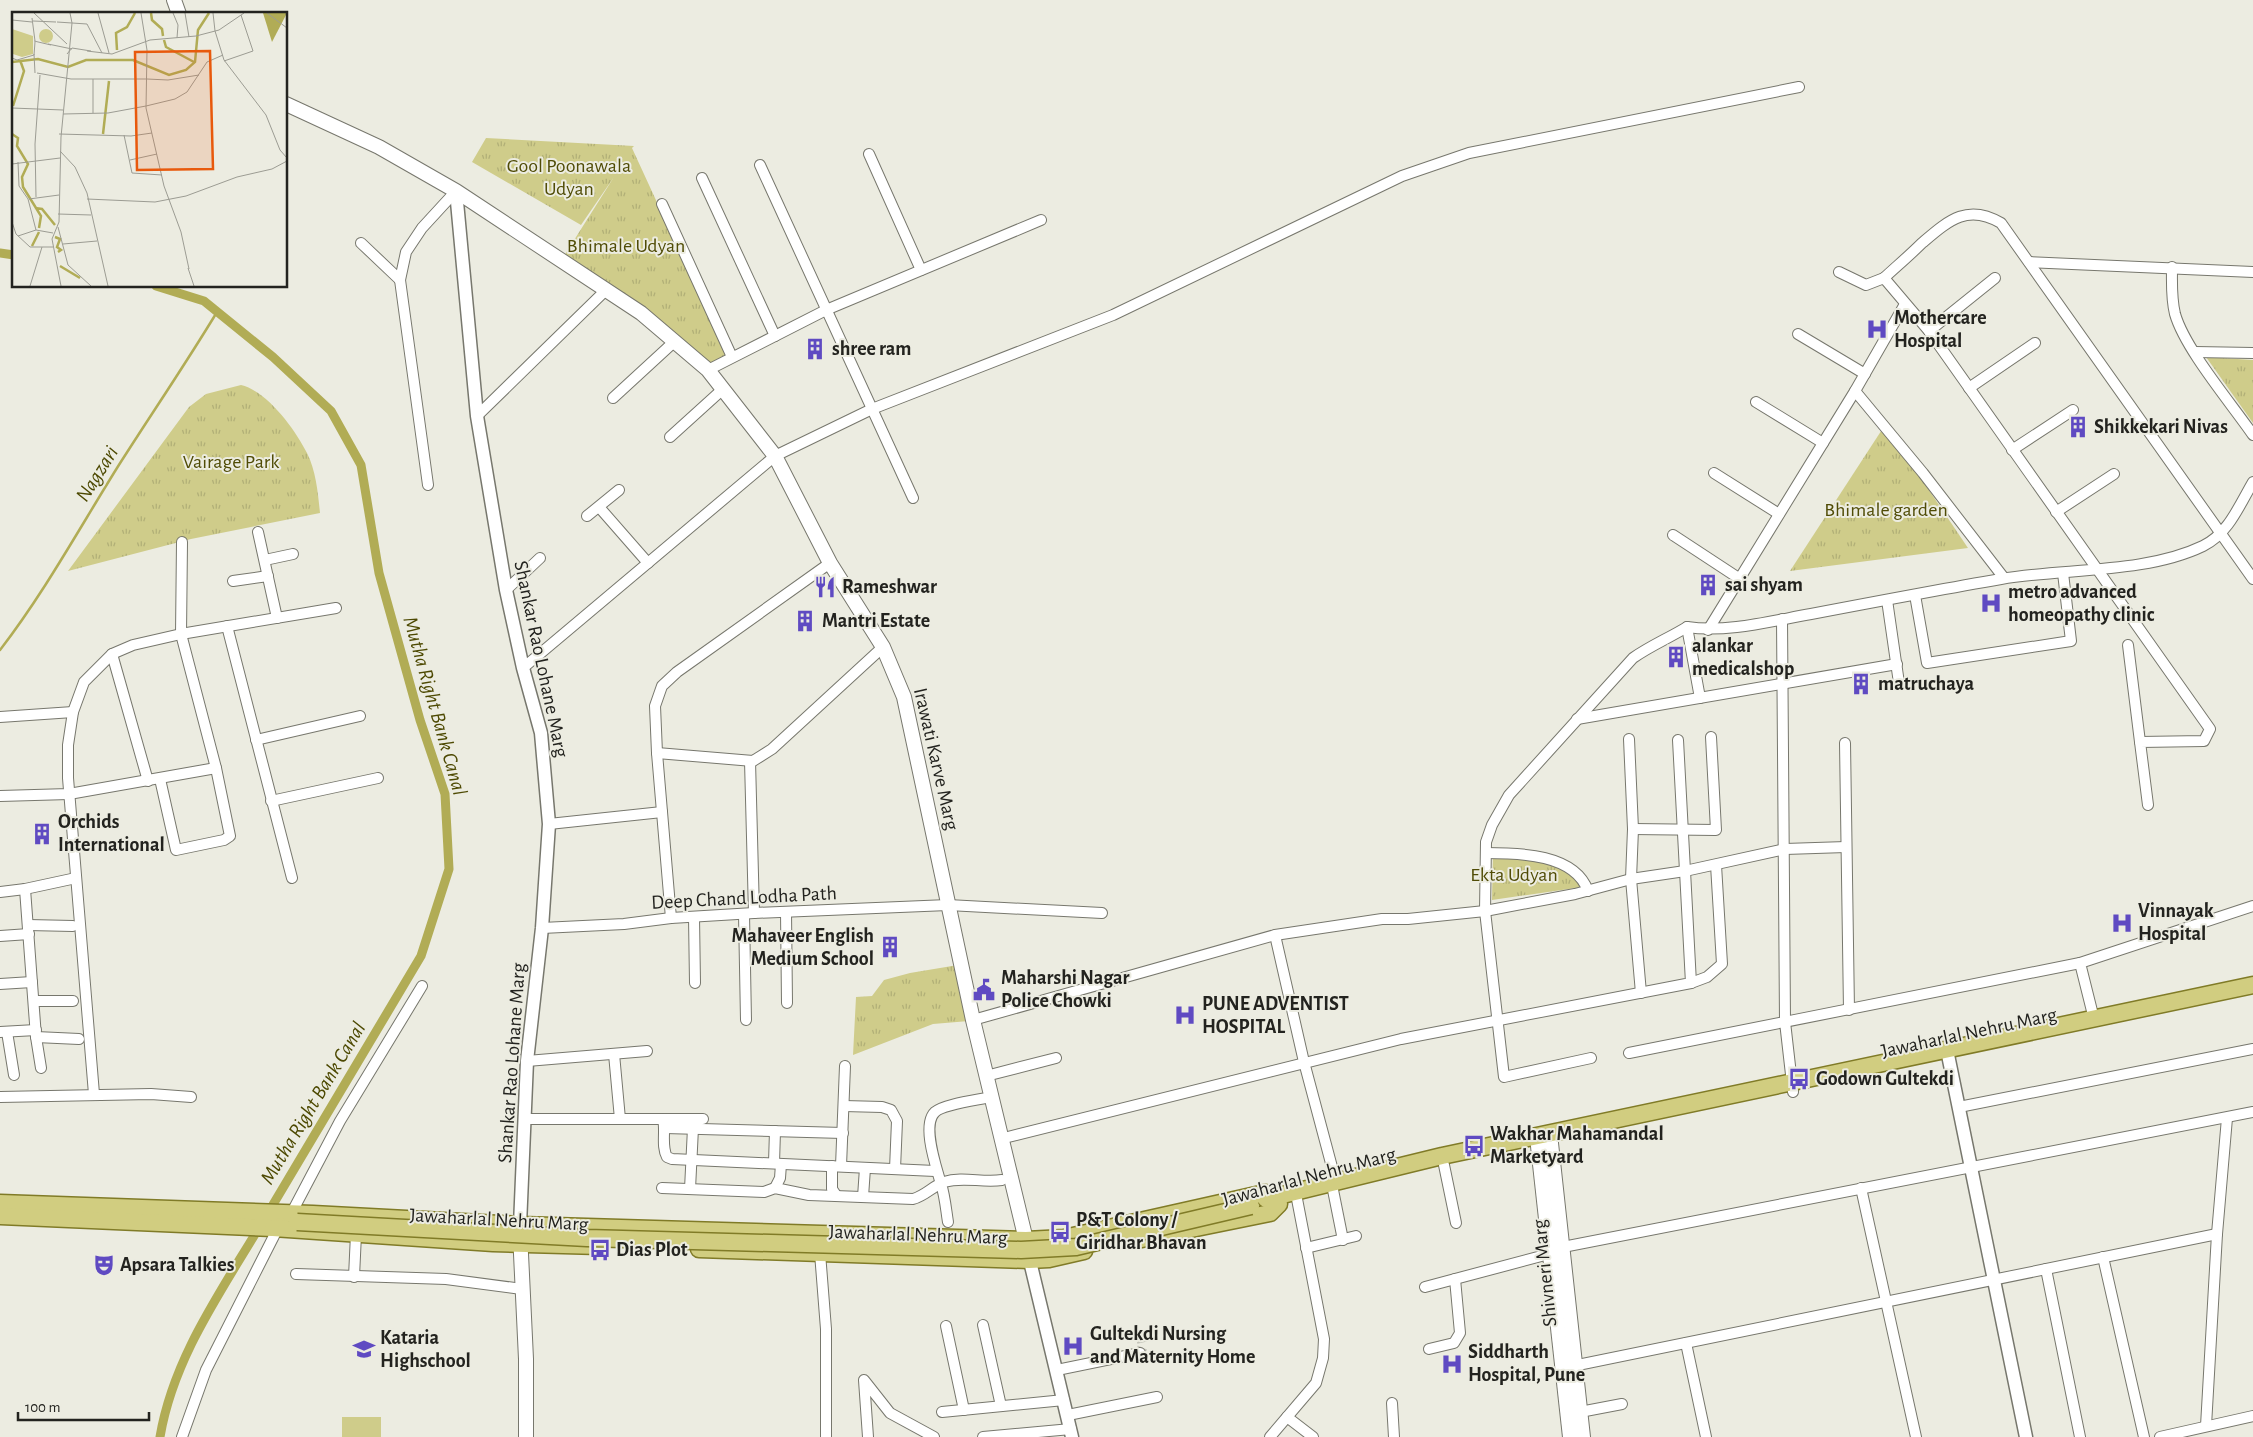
<svg xmlns="http://www.w3.org/2000/svg" width="2253" height="1437" font-family="'Alegreya Sans',sans-serif">
<style>
.grass{fill:#cfcc8a}
.park{fill:url(#park-tufts)}
.lines{fill:none;stroke-linecap:round;stroke-linejoin:round}
.stream{stroke:#b1ac55;stroke-width:2.5}
.canal{stroke:#b1ac55;stroke-width:9}
.minor-tunnel{stroke:#c4c4ba;stroke-width:10;stroke-dasharray:10 5;stroke-linecap:butt}
.minor-casing{stroke:#77776d;stroke-width:12}
.tertiary-casing{stroke:#77776d;stroke-width:15}
.secondary-casing{stroke:#77776d;stroke-width:16}
.primary-casing{stroke:#807b27;stroke-width:19}
.minor{stroke:#fff;stroke-width:10}
.tertiary{stroke:#fff;stroke-width:12}
.secondary{stroke:#fff;stroke-width:14}
.primary{stroke:#d1cd80;stroke-width:16}
.primary-bridge-casing{stroke:#807b27;stroke-width:19;stroke-linecap:butt}
.primary-bridge{stroke:#d1cd80;stroke-width:16}
.labels{text-anchor:middle;dominant-baseline:central;stroke-width:4;stroke-linejoin:round;paint-order:stroke}
.park-label{font-size:20px;fill:#504c06;stroke:#ecece1}
.poi-label{font-size:20px;font-weight:bold;fill:#23231f;stroke:#ecece1;text-anchor:start}
.street-label{font-size:20px;fill:#23231f;stroke:#ecece1}
.water-label{font-size:21px;font-style:italic;fill:#4d4902;stroke:#ecece1}
.inset-river{fill:none;stroke:#b1ac55;stroke-width:2.5}
.inset-road{fill:none;stroke:#9c9c93;stroke-width:1}
.view{fill:#e8590c;fill-opacity:0.15;stroke:#e8590c;stroke-width:2.5}
.inset-edge{fill:none;stroke:#23231f;stroke-width:2.5}
</style>
<defs>
<pattern id="park-tufts" width="24" height="20" patternUnits="userSpaceOnUse" patternTransform="scale(1.25)"><rect width="24" height="20" fill="#cfcc8a"/><path d="M3 7l-1-3M5 7V3M7 7l1-3M15 17l-1-3M17 17v-4M19 17l1-3" fill="none" stroke="#b1af77"/></pattern>
</defs>
<rect width="100%" height="100%" fill="#ecece1"/>
<rect class="grass" x="342" y="1417" width="39" height="20"/>
<g class="park">
<polygon points="486,138 634,146 632,148 729,359 711,369 564,256 614,177 581,225 472,162"/>
<polygon points="2206,357 2253,360 2253,423"/>
<path d="M241,385C267,391 295,429 307,453C316,471 318,493 320,513L191,539L68,571L189,407L206,394Z"/>
<polygon points="1885,425 1968,548 1790,571"/>
<polygon points="1493,853 1556,862 1589,886 1492,900"/>
<polygon points="958,965 969,1021 933,1024 853,1055 856,997 872,996 884,980 910,973"/>
</g>
<g class="lines">
<path class="stream" d="M0,650C44,593 79,529 117,468C150,416 185,365 217,312"/>
<g class="canal">
<polyline points="0,253 14,255"/>
<polyline points="156,286 204,301 273,357 331,411 361,465 379,573 420,720 445,794 449,869 421,956 268,1213"/>
<path d="M160,1437C173,1359 220,1293 260,1226"/>
</g>
<polyline class="minor-tunnel" points="1140,1333 1143,1346 1140,1353"/>
<g class="minor-casing">
<g id="minor">
<polyline points="869,154 921,270"/>
<polyline points="760,165 913,498"/>
<polyline points="702,178 775,336"/>
<polyline points="662,204 732,357"/>
<polyline points="361,243 400,280"/>
<polyline points="2029,262 2253,272"/>
<path d="M2172,267C2172,283 2171,298 2175,314C2185,349 2231,403 2253,435"/>
<polyline points="1839,272 1866,285 1884,278 1929,331 2210,729 2204,741 2140,742 2148,805"/>
<path d="M1884,278C1897,266 1910,255 1922,243C1948,221 1967,203 2001,223L2253,579"/>
<polyline points="1929,331 1995,278"/>
<polyline points="1798,334 1865,374"/>
<polyline points="2195,352 2253,353"/>
<polyline points="708,370 826,310 1041,220"/>
<polyline points="1969,388 2035,343"/>
<polyline points="1855,391 1923,473 2004,578"/>
<polyline points="613,398 675,341"/>
<polyline points="1756,402 1823,443"/>
<polyline points="477,416 607,289"/>
<polyline points="670,437 723,389"/>
<polyline points="2012,450 2073,410"/>
<polyline points="1714,473 1779,514"/>
<polyline points="428,485 400,280 406,252 422,228 456,191"/>
<polyline points="599,507 648,563"/>
<polyline points="2056,512 2114,474"/>
<polyline points="587,516 619,490"/>
<polyline points="258,532 277,618"/>
<polyline points="1673,535 1740,579"/>
<polyline points="265,560 293,554"/>
<polyline points="233,581 268,576"/>
<polyline points="506,590 540,558"/>
<polyline points="1915,595 1927,663 2071,641 2063,573"/>
<polyline points="1887,600 1899,683"/>
<polyline points="1782,619 1785,1022 1793,1092"/>
<polyline points="227,626 292,878"/>
<polyline points="1687,627 1700,698"/>
<polyline points="1708,630 1855,391 1905,304"/>
<polyline points="2128,645 2140,742"/>
<polyline points="112,654 148,781"/>
<polyline points="523,668 775,456 872,409 1113,315 1402,176 1469,153 1799,87"/>
<polyline points="0,717 73,712"/>
<polyline points="1577,719 1897,664"/>
<polyline points="1629,739 1633,829 1631,879 1641,993"/>
<polyline points="256,740 360,716"/>
<polyline points="1845,743 1849,1010"/>
<polyline points="657,753 753,761 772,749 883,647"/>
<polyline points="750,761 754,913"/>
<polyline points="160,779 176,850 224,840 230,836 216,768 181,634 182,542"/>
<polyline points="0,796 69,794 216,768"/>
<polyline points="271,801 378,778"/>
<polyline points="549,824 662,812"/>
<polyline points="1633,829 1716,830 1711,737"/>
<path d="M1486,853C1520,853 1575,854 1588,891"/>
<polyline points="25,889 36,1037 41,1068"/>
<polyline points="0,892 25,889 76,878"/>
<polyline points="786,912 787,1003"/>
<polyline points="744,914 746,1020"/>
<polyline points="694,917 695,983"/>
<polyline points="671,918 657,753 655,706 662,686 677,672 830,563"/>
<polyline points="28,925 73,926"/>
<polyline points="542,928 624,924 671,918 754,913 948,905 1102,913"/>
<polyline points="1275,935 1304,1062 1336,1182"/>
<polyline points="0,936 29,934"/>
<polyline points="1691,983 1707,977 1722,964 1716,865"/>
<polyline points="0,984 32,982"/>
<polyline points="34,1001 73,1001"/>
<polyline points="2094,1019 2080,963 2253,906"/>
<polyline points="973,1020 1275,935 1382,919 1408,919 1485,911 1575,894 1631,879 1685,871 1785,849 1846,847"/>
<polyline points="0,1032 36,1030"/>
<polyline points="7,1032 14,1075"/>
<polyline points="36,1037 79,1039"/>
<polyline points="1629,1053 2080,963"/>
<polyline points="614,1054 620,1119"/>
<path d="M1591,1058L1504,1077L1485,911L1486,842L1492,825L1509,795L1633,658C1650,646 1669,638 1687,627C1727,633 1771,621 1811,614C1874,602 1937,590 2001,579C2063,568 2145,574 2203,546C2228,534 2239,506 2253,482"/>
<polyline points="527,1061 647,1051"/>
<polyline points="986,1076 1056,1058"/>
<polyline points="94,1094 68,778 68,745 73,712 84,682 112,654 133,645 181,634 336,608"/>
<polyline points="0,1097 151,1094 191,1097"/>
<polyline points="844,1106 882,1107 891,1110 897,1121 895,1169"/>
<polyline points="1959,1107 2253,1049"/>
<polyline points="525,1119 703,1119"/>
<path d="M663,1119C666,1131 661,1146 667,1157L672,1159L935,1171"/>
<polyline points="665,1128 843,1133"/>
<polyline points="1000,1139 1401,1039 1691,983 1678,740"/>
<polyline points="774,1163 775,1131"/>
<polyline points="1444,1165 1456,1223"/>
<polyline points="832,1166 832,1189 836,1195"/>
<polyline points="841,1166 845,1066"/>
<path d="M662,1188L764,1192L775,1188L809,1195L913,1199C925,1196 933,1186 944,1182C963,1176 982,1183 1002,1180"/>
<polyline points="775,1188 780,1178 781,1164"/>
<polyline points="1861,1188 1916,1437"/>
<polyline points="690,1189 693,1128"/>
<polyline points="1333,1190 1343,1240"/>
<polyline points="863,1197 865,1168"/>
<polyline points="291,1214 340,1121 422,986"/>
<path d="M948,1222C946,1210 945,1196 941,1184C937,1169 921,1125 935,1112C944,1104 978,1100 991,1097"/>
<polyline points="1306,1248 1356,1236"/>
<polyline points="820,1253 826,1329 826,1437"/>
<polyline points="2103,1257 2144,1437"/>
<polyline points="2046,1269 2080,1437"/>
<polyline points="296,1274 446,1279 522,1289"/>
<polyline points="354,1277 356,1234"/>
<polyline points="1425,1287 1549,1254 1563,1247 2253,1112"/>
<polyline points="983,1325 1001,1406"/>
<polyline points="946,1326 964,1410"/>
<polyline points="1686,1343 1706,1437"/>
<polyline points="1429,1349 1454,1343 1460,1333 1455,1279"/>
<polyline points="1568,1367 2217,1234"/>
<polyline points="1057,1370 1140,1353"/>
<polyline points="1392,1403 1394,1437"/>
<polyline points="942,1412 1064,1400"/>
<polyline points="1580,1412 1622,1404"/>
<polyline points="1068,1415 1157,1397"/>
<polyline points="1287,1417 1313,1437"/>
<polyline points="2206,1426 2217,1234 2227,1118"/>
<polyline points="182,1437 206,1370 278,1228"/>
<polyline points="868,1437 864,1380 890,1413 934,1437"/>
<polyline points="983,1437 1071,1429"/>
<polyline points="1270,1437 1316,1383 1323,1358 1324,1339 1297,1199"/>
<polyline points="2160,1437 2253,1416"/>
</g>
</g>
<g class="tertiary-casing">
<g id="tertiary">
<polyline points="456,191 477,416 506,590 523,668 541,733 549,824 542,928 527,1061 520,1225"/>
<polyline points="1947,1050 2026,1437"/>
<polyline points="1028,1253 1072,1437"/>
</g>
</g>
<g class="secondary-casing">
<g id="secondary">
<polyline points="174,0 179,14"/>
<polyline points="286,104 379,147 456,191 641,313 708,370 775,456 830,563 883,647 904,697 973,1020 1026,1240"/>
<polyline points="1550,1134 1583,1437"/>
<polyline points="1537,1137 1570,1437"/>
<polyline points="520,1233 526,1359 526,1437"/>
</g>
</g>
<g class="primary-casing">
<g id="primary">
<polyline points="1266,1199 1442,1156 2253,985"/>
<polyline points="0,1203 313,1214 520,1225 1026,1240 1064,1238 1265,1193 1277,1196"/>
<polyline points="0,1216 273,1228 282,1226"/>
<polyline points="273,1228 493,1243 600,1246"/>
<polyline points="1137,1240 1270,1213 1279,1204"/>
<polyline points="699,1249 1029,1260 1049,1259 1084,1251"/>
</g>
</g>
<use href="#minor" class="minor"/>
<use href="#tertiary" class="tertiary"/>
<use href="#secondary" class="secondary"/>
<use href="#primary" class="primary"/>
<g class="primary-bridge-casing">
<polyline id="primary-bridge" points="297,1222 587,1238 1021,1250 1076,1247 1251,1206"/>
</g>
<use href="#primary-bridge" class="primary-bridge"/>
</g>
<defs>
<g id="hospital-bare" transform="scale(1.725)"><path d="M-5-5h3v3.5h4V-5h3V5h-3V1.5h-4V5h-3Z" fill="#5f4ac2" stroke="#ecece1" stroke-width="2.5" paint-order="stroke"/></g>
<g id="building-bare" transform="scale(1.725)"><path d="M-4-6H4V6H1V3H-1V6H-4ZM-2.5-4.3h1.7v1.8h-1.7ZM.8-4.3h1.7v1.8H.8ZM-2.5-1h1.7V.8h-1.7ZM.8-1h1.7V.8H.8Z" fill="#5f4ac2" stroke="#ecece1" stroke-width="2.5" paint-order="stroke"/></g>
<g id="restaurant-bare" transform="scale(1.725)"><path d="M-5-6h1v4h1v-4h1v4h1v-4h1v5L-1.5 .5V6h-2V.5L-5-1ZM5-6V6H3V1.5H1.5Q1.5-4 5-6Z" fill="#5f4ac2" stroke="#ecece1" stroke-width="2.5" paint-order="stroke"/></g>
<g id="civic-bare" transform="scale(1.725)"><path d="M-.6-6.5H3V-4.5H.6V-3L4-1V1h2V6H-6V1h2V-1L-.6-3ZM-1.2 2.5V6h2.4V2.5Z" fill="#5f4ac2" stroke="#ecece1" stroke-width="2.5" paint-order="stroke"/></g>
<g id="bus-bare" transform="scale(1.725)"><path d="M-5-6H5V4H4V6H2V4H-2V6H-4V4H-5ZM-3.5-4V0h7V-4ZM-3.5 1.2v1.5H-2V1.2ZM2 1.2v1.5H3.5V1.2Z" fill="#5f4ac2" stroke="#ecece1" stroke-width="2.5" paint-order="stroke"/></g>
<g id="theatre-bare" transform="scale(1.725)"><path d="M-5-5.5Q0-4 5-5.5V0Q5 5 0 6Q-5 5-5 0ZM-3.3-2.5H-1v1.5H-3.3ZM1-2.5H3.3v1.5H1ZM-2.8 1Q0 5.5 2.8 1Z" fill="#5f4ac2" stroke="#ecece1" stroke-width="2.5" paint-order="stroke"/></g>
<g id="school-bare" transform="scale(1.725)"><path d="M0-5L7-2L0 1L-7-2ZM-4 1L0 2.5L4 1V4Q0 6-4 4Z" fill="#5f4ac2" stroke="#ecece1" stroke-width="2.5" paint-order="stroke"/></g>
</defs>
<g fill-rule="evenodd">
<use href="#hospital-bare" x="1877" y="329"/>
<use href="#building-bare" x="815" y="349"/>
<use href="#building-bare" x="2078" y="427"/>
<use href="#building-bare" x="1708" y="585"/>
<use href="#restaurant-bare" x="825" y="587"/>
<use href="#hospital-bare" x="1991" y="603"/>
<use href="#building-bare" x="805" y="621"/>
<use href="#building-bare" x="1676" y="657"/>
<use href="#building-bare" x="1861" y="684"/>
<use href="#building-bare" x="42" y="834"/>
<use href="#hospital-bare" x="2122" y="923"/>
<use href="#building-bare" x="890" y="947"/>
<use href="#civic-bare" x="984" y="990"/>
<use href="#hospital-bare" x="1185" y="1015"/>
<use href="#bus-bare" x="1799" y="1079"/>
<use href="#bus-bare" x="1474" y="1146"/>
<use href="#bus-bare" x="1060" y="1232"/>
<use href="#bus-bare" x="600" y="1250"/>
<use href="#theatre-bare" x="104" y="1265"/>
<use href="#hospital-bare" x="1073" y="1346"/>
<use href="#school-bare" x="364" y="1349"/>
<use href="#hospital-bare" x="1452" y="1364"/>
</g>
<g class="labels">
<g class="park-label">
<text x="569" y="166">Gool Poonawala<tspan x="569" dy="23">Udyan</tspan></text>
<text x="626" y="246">Bhimale Udyan</text>
<text x="231" y="462">Vairage Park</text>
<text x="1886" y="510">Bhimale garden</text>
<text x="1514" y="875">Ekta Udyan</text>
</g>
<g class="poi-label">
<text x="1894" y="318">Mothercare<tspan x="1894" dy="23">Hospital</tspan></text>
<text x="832" y="349">shree ram</text>
<text x="2094" y="427">Shikkekari Nivas</text>
<text x="1725" y="585">sai shyam</text>
<text x="842" y="587">Rameshwar</text>
<text x="2008" y="592">metro advanced<tspan x="2008" dy="23">homeopathy clinic</tspan></text>
<text x="822" y="621">Mantri Estate</text>
<text x="1692" y="646">alankar<tspan x="1692" dy="23">medicalshop</tspan></text>
<text x="1878" y="684">matruchaya</text>
<text x="58" y="822">Orchids<tspan x="58" dy="23">International</tspan></text>
<text x="2138" y="911">Vinnayak<tspan x="2138" dy="23">Hospital</tspan></text>
<text x="874" y="936" text-anchor="end">Mahaveer English<tspan x="874" dy="23">Medium School</tspan></text>
<text x="1001" y="978">Maharshi Nagar<tspan x="1001" dy="23">Police Chowki</tspan></text>
<text x="1202" y="1004">PUNE ADVENTIST<tspan x="1202" dy="23">HOSPITAL</tspan></text>
<text x="1816" y="1079">Godown Gultekdi</text>
<text x="1490" y="1134">Wakhar Mahamandal<tspan x="1490" dy="23">Marketyard</tspan></text>
<text x="1076" y="1220">P&amp;T Colony /<tspan x="1076" dy="23">Giridhar Bhavan</tspan></text>
<text x="616" y="1250">Dias Plot</text>
<text x="120" y="1265">Apsara Talkies</text>
<text x="1090" y="1334">Gultekdi Nursing<tspan x="1090" dy="23">and Maternity Home</tspan></text>
<text x="380" y="1338">Kataria<tspan x="380" dy="23">Highschool</tspan></text>
<text x="1468" y="1352">Siddharth<tspan x="1468" dy="23">Hospital, Pune</tspan></text>
</g>
<g class="street-label">
<text transform="translate(541 659) rotate(78)">Shankar Rao Lohane Marg</text>
<text transform="translate(936 759) rotate(77)">Irawati Karve Marg</text>
<text transform="translate(744 898) rotate(-3)">Deep Chand Lodha Path</text>
<text transform="translate(1969 1033) rotate(-12)">Jawaharlal Nehru Marg</text>
<text transform="translate(512 1063) rotate(-86)">Shankar Rao Lohane Marg</text>
<text transform="translate(1309 1177) rotate(-15)">Jawaharlal Nehru Marg</text>
<text transform="translate(499 1220) rotate(3)">Jawaharlal Nehru Marg</text>
<text transform="translate(918 1235) rotate(2)">Jawaharlal Nehru Marg</text>
<text transform="translate(1545 1273) rotate(-96)">Shivneri Marg</text>
</g>
<g class="water-label">
<text transform="translate(97 474) rotate(-58)">Nagzari</text>
<text transform="translate(435 706) rotate(74)">Mutha Right Bank Canal</text>
<text transform="translate(313 1103) rotate(-59)">Mutha Right Bank Canal</text>
</g>
</g>
<g transform="translate(12 12)">
<rect width="275" height="275" fill="#ecece1"/>
<path d="M27 24a7 7 0 1 1 14 0a7 7 0 1 1-14 0Z" fill="#cfcc8a"/>
<path d="M251,1H275L260,30Z" fill="#b1ac56"/>
<path d="M0,17L21,24V42L10,45L1,42Z" fill="#cfcc8a"/>
<path class="inset-river" d="M139,1L140,8L150,17L151,24M152,28L154,35L182,50M105,38L104,21L115,15L123,1M0,50L26,47L56,55L74,48H121L157,63L174,58L183,50L186,18L197,1M1,94L12,59L8,48M0,122L6,126L5,134L16,152L10,165L11,175L29,204L27,216M91,122L97,69M23,196L30,197L43,213M43,225L48,227L45,235L49,238L46,240M20,234L27,220M48,254L68,266"/>
<path class="inset-road" d="M22,1L55,32M86,1L97,41M129,1L135,38L134,96L152,174L169,220L177,257M161,1L166,13L165,26M173,1L177,25M201,1L203,19M255,1L275,16M20,6L23,29M0,8L20,10M21,9L44,10M45,10L75,12L90,41M203,19L212,48L254,103L268,138L275,146M22,29L39,33M36,32L60,37M75,39L100,42L138,28L184,24L207,18L232,1M22,42L23,61M55,42L60,36L79,39M0,46L5,48L22,43L23,30M212,49L241,39L229,3M0,56V80M25,61L59,67H135M81,67V101M135,67L156,68L187,63M134,94L163,87L175,80L195,50L211,43M0,96L51,98M51,102L96,101L134,94M47,122L119,124L140,121M112,123L120,161L150,163M48,139L63,155L75,181L96,274M118,148L145,142M6,150L7,174L16,187L24,218M0,152L48,146M24,185L23,132L28,63M17,187L47,183M75,187L143,190L174,184L225,165L260,157L275,149M46,202L79,203M0,210L4,222L18,235H41M46,215L56,253L79,274M6,224L24,218L41,221M51,232L85,229M176,256L182,274M18,274L30,235M49,274L40,227L47,210L49,125L60,11L58,1"/>
<path class="view" d="M198,39L201,157L125,158L123,40Z"/>
<rect width="275" height="275" class="inset-edge"/>
</g>
<path d="M18 1412v8h131v-8" fill="none" stroke="#23231f" stroke-width="2.5"/>
<text x="25" y="1412" font-size="15" fill="#23231f" stroke="#ecece1" stroke-width="4" paint-order="stroke">100 m</text>
</svg>
